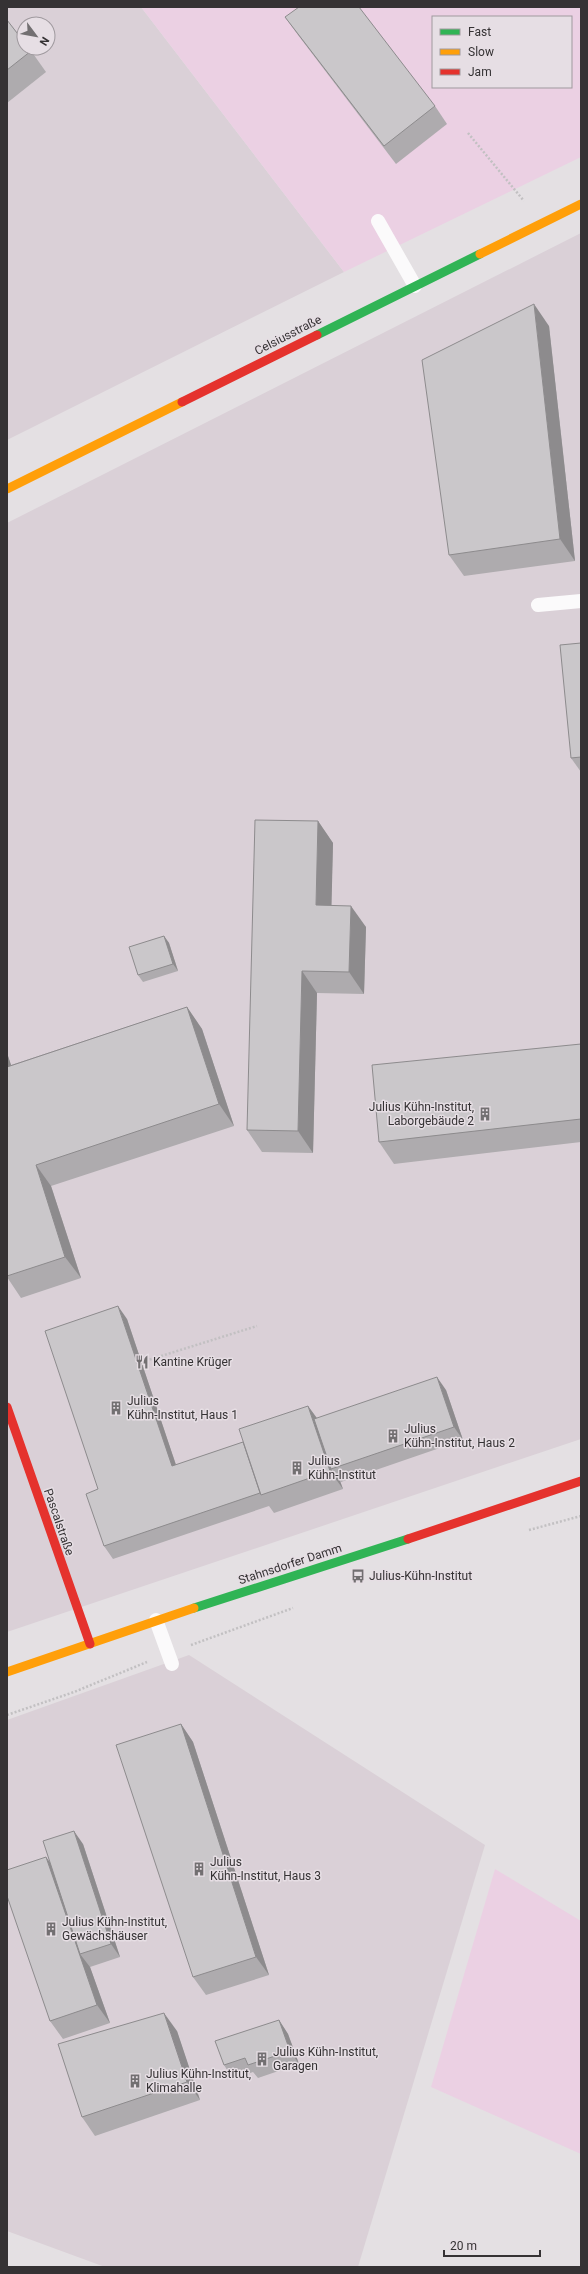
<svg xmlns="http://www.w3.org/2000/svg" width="588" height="2274" font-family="Roboto,sans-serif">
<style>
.built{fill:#dad0d7;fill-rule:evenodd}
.green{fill:#ebd0e3;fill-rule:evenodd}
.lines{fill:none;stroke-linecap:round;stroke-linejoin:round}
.path{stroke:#c2c0c2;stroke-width:2.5;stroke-dasharray:2 2;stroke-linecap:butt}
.lane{stroke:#fbfafb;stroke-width:14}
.fast{stroke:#30b455;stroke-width:9}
.slow{stroke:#ff9f0a;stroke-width:9}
.jam{stroke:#e5322d;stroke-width:9}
.wall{fill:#aeabae}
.shaded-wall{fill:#8d8b8d}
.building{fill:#cac7ca;stroke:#8d8b8d}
.labels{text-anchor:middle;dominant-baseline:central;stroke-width:3;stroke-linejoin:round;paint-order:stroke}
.street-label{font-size:12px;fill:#353234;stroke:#e6dee4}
.poi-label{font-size:12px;fill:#353234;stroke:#e6dee4;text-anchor:start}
</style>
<rect width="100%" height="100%" fill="#e4e0e3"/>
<g class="built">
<path d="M7,7H141L344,272L7,440ZM24,24H48V48H24Z"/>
<polygon points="581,233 581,1439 7,1632 7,523"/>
<polygon points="189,1655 485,1845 358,2267 105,2267 7,2231 7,1720"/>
</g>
<g class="green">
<path d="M141,7H581V157L344,272ZM433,17H571V87H433Z"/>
<polygon points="495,1869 581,1921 581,2154 431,2087"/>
</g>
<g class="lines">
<g class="path">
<polyline points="468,133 524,201"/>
<polyline points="142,1362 257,1326"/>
<polyline points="529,1530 581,1516"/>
<polyline points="191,1645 293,1608"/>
<polyline points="7,1715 74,1692 147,1662"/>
</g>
<g class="lane">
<polyline points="378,221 415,286"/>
<polyline points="538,605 581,601"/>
<polyline points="156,1620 172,1664"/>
</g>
<g class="fast">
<polyline points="317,335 480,254"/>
<polyline points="194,1608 408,1539"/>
</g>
<g class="slow">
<polyline points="480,254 581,204"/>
<polyline points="7,489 182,402"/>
<polyline points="7,1672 194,1608"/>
</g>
<g class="jam">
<polyline points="182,402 317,335"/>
<polyline points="7,1407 90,1644"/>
<polyline points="408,1539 581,1481"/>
</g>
</g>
<g class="wall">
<polygon points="285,17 435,106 447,124 396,164 298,35"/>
<polygon points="7,20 29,48 46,72 7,103"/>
<polygon points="549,326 575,561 464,576 449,555"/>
<polygon points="581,643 581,772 571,758"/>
<polygon points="318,821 333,843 331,906 366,927 364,994 317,993 313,1153 262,1152 247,1130"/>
<polygon points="164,936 169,943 178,971 143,982 138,975"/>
<polygon points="187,1007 202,1029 234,1126 51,1186 81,1278 21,1298 7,1277 7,1053 11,1065"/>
<polygon points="581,1044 581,1142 394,1164 379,1142"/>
<polygon points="127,1319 176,1465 243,1442 308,1406 317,1418 446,1390 463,1440 341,1482 340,1481 343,1489 274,1513 269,1506 113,1559 104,1546 98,1489"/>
<polygon points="181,1724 193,1742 269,1975 206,1995 193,1977"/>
<polygon points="83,1844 120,1957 90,1967 110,2023 63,2039 50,2021 46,1857 51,1864"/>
<polygon points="279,2020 288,2034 299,2064 258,2078 253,2072 233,2079 224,2065"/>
<polygon points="177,2031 200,2100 95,2136 82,2117"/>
</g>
<g class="shaded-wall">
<polygon points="534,304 549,326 575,561 560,539"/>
<polygon points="318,821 333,843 331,927 316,905"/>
<polygon points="351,906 366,927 364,994 349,972"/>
<polygon points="164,936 169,943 178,971 173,964"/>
<polygon points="302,971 317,993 313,1153 298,1131"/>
<polygon points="187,1007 202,1029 234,1126 219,1104"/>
<polygon points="7,1053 19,1089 7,1072"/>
<polygon points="36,1165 51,1186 81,1278 65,1257"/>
<polygon points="118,1306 127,1319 181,1480 172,1466"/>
<polygon points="437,1377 446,1390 463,1440 454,1427"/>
<polygon points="308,1406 321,1424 331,1469 340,1481 343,1489 330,1471"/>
<polygon points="181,1724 193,1742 269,1975 256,1957"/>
<polygon points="74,1831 83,1844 120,1957 111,1944"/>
<polygon points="46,1857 59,1875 80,1954 90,1967 110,2023 97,2005"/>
<polygon points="164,2013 177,2031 200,2100 187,2082"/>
<polygon points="279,2020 288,2034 299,2064 290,2051"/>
</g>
<g class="building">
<polygon points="299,7 359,7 435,106 384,146 285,17"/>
<polygon points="7,20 24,42 24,48 29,48 31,51 7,70"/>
<polygon points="534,304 560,539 449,555 422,360"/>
<polygon points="581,643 581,757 571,758 560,645"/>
<polygon points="255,820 318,821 316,905 351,906 349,972 302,971 298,1131 247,1130"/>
<polygon points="164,936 173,964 138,975 129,947"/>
<polygon points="187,1007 219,1104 36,1165 65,1257 7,1276 7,1067"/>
<polygon points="581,1044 581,1119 379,1142 372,1065"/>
<polygon points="118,1306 172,1466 243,1442 260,1493 104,1546 86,1494 98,1489 45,1331"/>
<polygon points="437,1377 454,1427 331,1469 314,1419"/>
<polygon points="308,1406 330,1471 261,1495 239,1429"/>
<polygon points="181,1724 256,1957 193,1977 116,1745"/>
<polygon points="74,1831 111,1944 80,1954 43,1841"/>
<polygon points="46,1857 97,2005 50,2021 7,1896 7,1870"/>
<polygon points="164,2013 187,2082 82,2117 58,2044"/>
<polygon points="279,2020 290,2051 248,2065 245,2058 224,2065 215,2041"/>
</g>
<defs>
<g id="building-bare" transform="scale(1.08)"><path d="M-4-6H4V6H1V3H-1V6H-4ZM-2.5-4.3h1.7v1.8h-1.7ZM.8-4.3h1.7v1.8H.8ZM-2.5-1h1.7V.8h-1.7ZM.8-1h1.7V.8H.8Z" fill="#726f71" stroke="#e6dee4" stroke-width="2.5" paint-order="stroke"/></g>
<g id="restaurant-bare" transform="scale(1.08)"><path d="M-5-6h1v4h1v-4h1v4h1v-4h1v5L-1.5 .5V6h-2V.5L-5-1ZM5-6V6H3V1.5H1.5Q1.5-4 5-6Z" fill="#726f71" stroke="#e6dee4" stroke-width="2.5" paint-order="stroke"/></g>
<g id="bus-bare" transform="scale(1.08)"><path d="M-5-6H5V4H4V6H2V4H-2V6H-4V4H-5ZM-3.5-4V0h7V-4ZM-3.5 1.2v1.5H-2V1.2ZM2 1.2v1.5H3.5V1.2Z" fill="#726f71" stroke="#e6dee4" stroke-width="2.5" paint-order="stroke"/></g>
</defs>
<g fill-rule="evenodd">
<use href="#building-bare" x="485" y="1114"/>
<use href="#restaurant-bare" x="142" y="1362"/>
<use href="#building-bare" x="116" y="1408"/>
<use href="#building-bare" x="393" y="1436"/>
<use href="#building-bare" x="297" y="1468"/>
<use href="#bus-bare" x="358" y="1576"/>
<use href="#building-bare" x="199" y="1869"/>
<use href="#building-bare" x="51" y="1929"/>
<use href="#building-bare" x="262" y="2059"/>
<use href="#building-bare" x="135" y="2081"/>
</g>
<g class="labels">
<g class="street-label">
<text transform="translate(288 335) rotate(-27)">Celsiusstraße</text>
<text transform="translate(59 1522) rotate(71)">Pascalstraße</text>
<text transform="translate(290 1564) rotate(-18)">Stahnsdorfer Damm</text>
</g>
<g class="poi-label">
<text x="474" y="1107" text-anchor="end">Julius Kühn-Institut,<tspan x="474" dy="14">Laborgebäude 2</tspan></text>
<text x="153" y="1362">Kantine Krüger</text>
<text x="127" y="1401">Julius<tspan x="127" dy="14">Kühn-Institut, Haus 1</tspan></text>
<text x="404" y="1429">Julius<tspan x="404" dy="14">Kühn-Institut, Haus 2</tspan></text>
<text x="308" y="1461">Julius<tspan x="308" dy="14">Kühn-Institut</tspan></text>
<text x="369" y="1576">Julius-Kühn-Institut</text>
<text x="210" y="1862">Julius<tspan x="210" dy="14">Kühn-Institut, Haus 3</tspan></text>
<text x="62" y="1922">Julius Kühn-Institut,<tspan x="62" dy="14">Gewächshäuser</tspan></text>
<text x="273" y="2052">Julius Kühn-Institut,<tspan x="273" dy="14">Garagen</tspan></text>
<text x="146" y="2074">Julius Kühn-Institut,<tspan x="146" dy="14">Klimahalle</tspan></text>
</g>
</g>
<rect width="588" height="2274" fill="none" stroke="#353234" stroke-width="16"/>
<rect x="432" y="16" width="140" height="72" fill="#e6dee4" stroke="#9f999e"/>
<rect x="440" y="29" width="20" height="6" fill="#30b455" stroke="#9f999e"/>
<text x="468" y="36" font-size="12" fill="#353234">Fast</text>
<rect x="440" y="49" width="20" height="6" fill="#ff9f0a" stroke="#9f999e"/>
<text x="468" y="56" font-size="12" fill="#353234">Slow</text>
<rect x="440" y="69" width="20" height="6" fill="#e5322d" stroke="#9f999e"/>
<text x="468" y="76" font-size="12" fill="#353234">Jam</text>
<g transform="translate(36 36) rotate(122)"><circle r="19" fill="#e6dee4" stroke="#9f999e"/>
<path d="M0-3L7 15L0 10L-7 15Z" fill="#726f71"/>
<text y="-6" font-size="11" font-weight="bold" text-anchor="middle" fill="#353234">N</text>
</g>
<path d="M444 2250v6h96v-6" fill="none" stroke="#353234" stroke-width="2"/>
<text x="450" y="2250" font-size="12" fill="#353234" stroke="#e6dee4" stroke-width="3" paint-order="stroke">20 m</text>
</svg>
